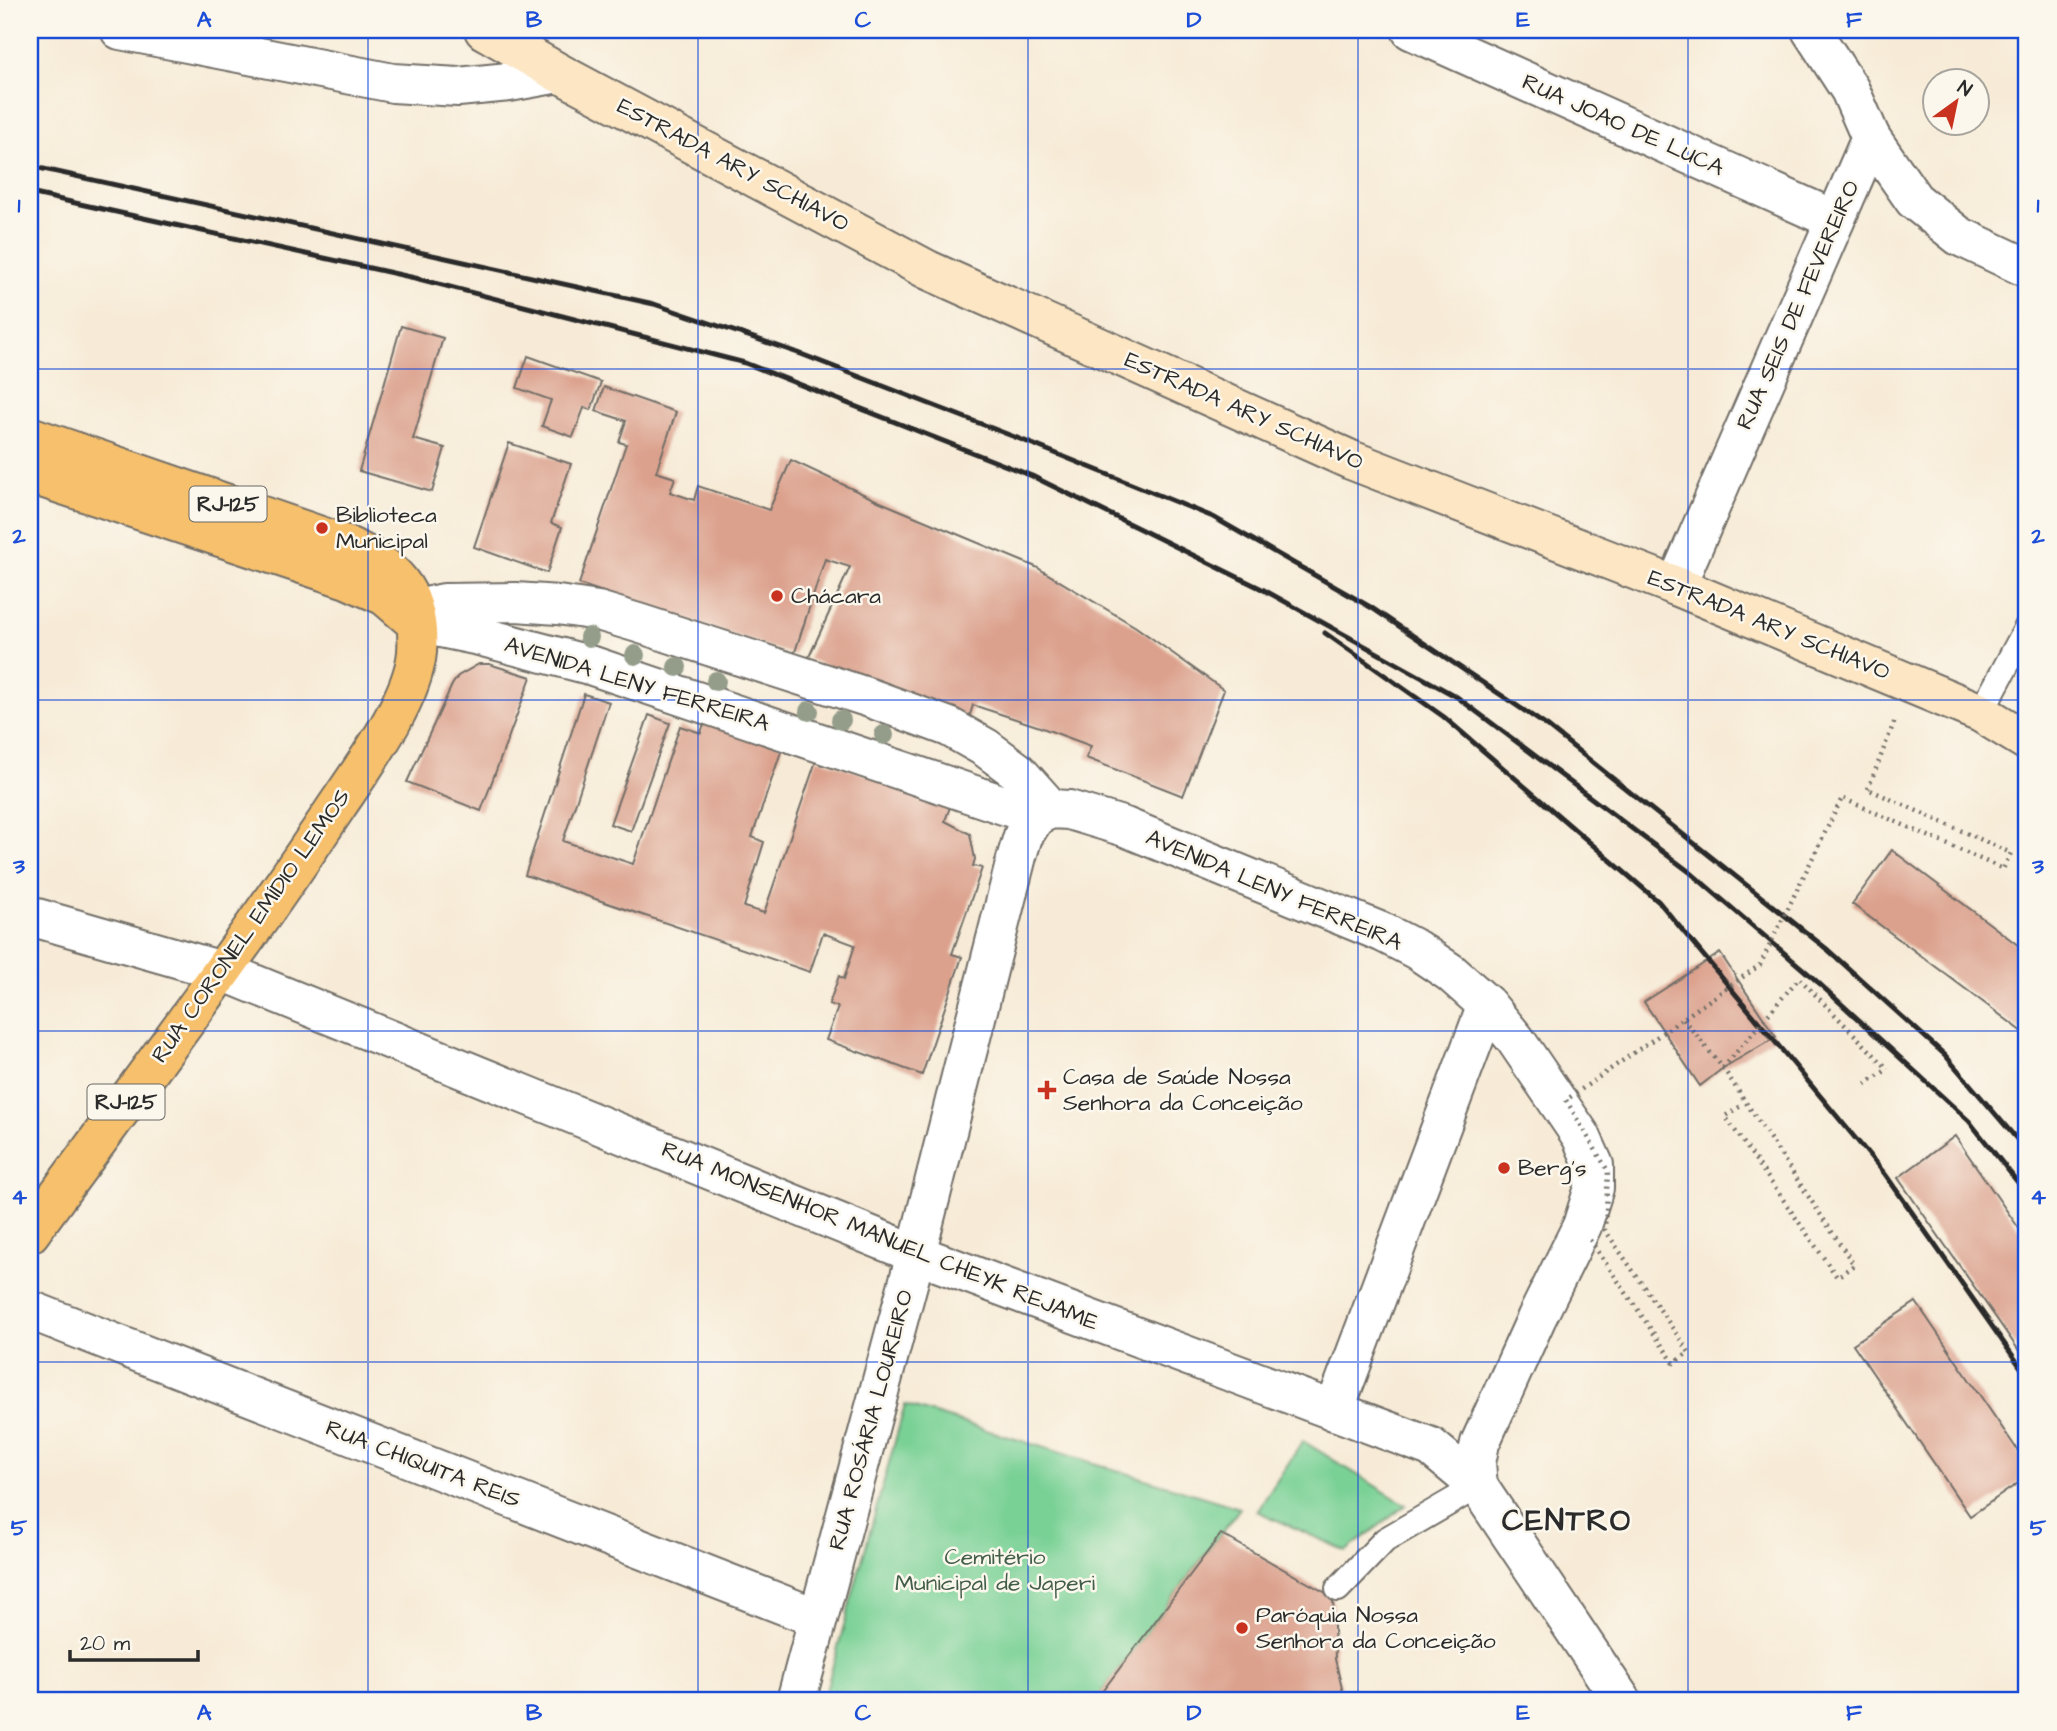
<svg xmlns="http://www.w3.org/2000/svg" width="2057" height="1731" font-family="'Architects Daughter',sans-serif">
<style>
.green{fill:#7ad196;stroke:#527e60;stroke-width:2}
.building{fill:#dba18d}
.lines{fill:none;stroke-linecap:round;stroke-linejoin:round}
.lane-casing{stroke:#726e67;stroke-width:28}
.street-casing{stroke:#726e67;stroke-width:42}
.secondary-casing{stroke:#726e67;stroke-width:42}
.primary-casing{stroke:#726e67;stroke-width:42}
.path{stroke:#726e67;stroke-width:4.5;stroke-dasharray:2 5;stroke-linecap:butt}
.lane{stroke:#fff;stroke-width:24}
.street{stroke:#fff;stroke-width:38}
.secondary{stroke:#fce6c4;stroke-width:38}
.primary{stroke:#f7c06c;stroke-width:38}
.rail{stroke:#2b2b2b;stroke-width:5}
.path-bridge{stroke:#726e67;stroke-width:4.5;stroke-dasharray:2 5;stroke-linecap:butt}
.tree{fill:#949d8a}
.grid{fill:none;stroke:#1d4ed8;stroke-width:2;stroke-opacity:0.55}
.poi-dot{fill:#c8321e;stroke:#fbf7ec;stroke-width:2.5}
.labels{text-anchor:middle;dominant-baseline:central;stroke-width:5;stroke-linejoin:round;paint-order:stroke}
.shield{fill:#fbf7ec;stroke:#696865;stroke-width:2}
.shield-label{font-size:21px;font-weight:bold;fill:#2b2b2b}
.street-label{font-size:23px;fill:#2b2b2b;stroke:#fbf7ec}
.poi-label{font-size:23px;fill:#2b2b2b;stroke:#fbf7ec;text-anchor:start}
.park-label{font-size:23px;fill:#435d4b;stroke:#fbf7ec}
.district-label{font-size:30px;font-weight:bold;letter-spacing:2px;fill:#2b2b2b;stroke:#fbf7ec}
.neatline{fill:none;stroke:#1d4ed8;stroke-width:2.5}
.grid-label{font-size:23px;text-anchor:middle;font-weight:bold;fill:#1d4ed8}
</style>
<rect width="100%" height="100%" fill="#fbf7ec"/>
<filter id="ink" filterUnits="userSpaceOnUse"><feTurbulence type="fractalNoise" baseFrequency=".0143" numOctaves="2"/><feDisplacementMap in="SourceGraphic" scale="14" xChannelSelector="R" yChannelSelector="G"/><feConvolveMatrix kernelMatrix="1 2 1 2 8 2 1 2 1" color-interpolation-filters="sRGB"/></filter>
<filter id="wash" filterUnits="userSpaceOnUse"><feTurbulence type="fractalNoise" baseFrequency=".00686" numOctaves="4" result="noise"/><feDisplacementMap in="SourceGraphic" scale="28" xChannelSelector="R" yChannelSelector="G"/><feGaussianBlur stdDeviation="1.57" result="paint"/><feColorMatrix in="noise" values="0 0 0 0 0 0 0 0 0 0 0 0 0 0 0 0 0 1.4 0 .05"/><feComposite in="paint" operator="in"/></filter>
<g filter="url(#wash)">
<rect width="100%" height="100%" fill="#f7ebd7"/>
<g class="green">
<polygon points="905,1405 1240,1508 1095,1701 823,1701"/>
<polygon points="1303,1441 1406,1505 1346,1551 1257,1511"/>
</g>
<g id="blocks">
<g class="building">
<polygon points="401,326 443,338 413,439 445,448 432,492 359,471"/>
<polygon points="528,356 601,382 591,410 584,408 573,437 542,426 551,400 517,388"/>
<polygon points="604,387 676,412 656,472 675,478 670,492 694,500 698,486 769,510 791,460 878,501 1036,567 1136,627 1224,690 1183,796 1086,758 1091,746 1037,726 973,705 969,718 808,659 850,567 825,559 794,655 579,584 626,444 619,442 626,421 596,411"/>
<polygon points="509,443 571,464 551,523 562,527 547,573 474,547"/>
<polygon points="479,664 489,664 531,677 481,811 407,782 452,685 458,676"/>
<polygon points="584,694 609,702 563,841 633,864 680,726 701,733 705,720 783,746 752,837 764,842 744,907 764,913 817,758 951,804 945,821 970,834 975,859 973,866 982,868 952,954 962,957 922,1075 826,1040 838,1007 829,1004 839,976 844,979 855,945 823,933 810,972 525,875"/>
<polygon points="649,715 670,723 631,831 610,824"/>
<polygon points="1892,850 2027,952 2027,1035 1852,904"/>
<polygon points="1720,953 1776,1037 1723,1068 1700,1086 1644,1002"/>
<polygon points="1955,1136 2027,1240 2027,1362 1898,1178"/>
<polygon points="1916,1302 2027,1464 2027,1477 1970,1516 1853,1344"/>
<polygon points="1221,1534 1333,1597 1335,1659 1345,1701 1095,1701"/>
</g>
</g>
</g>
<g filter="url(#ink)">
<use href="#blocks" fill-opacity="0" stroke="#726e67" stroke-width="2"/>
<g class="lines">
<g class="lane-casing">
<g id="lane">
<polyline points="1981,713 2027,627"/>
<polyline points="1338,1589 1385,1540 1478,1486"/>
</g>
</g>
<g class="street-casing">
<g id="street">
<polyline points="120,30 393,83 458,87 509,82 559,73"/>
<polyline points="1411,30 1835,220"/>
<polyline points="1871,138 1914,200 1959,236 2027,268"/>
<polyline points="1676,586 1871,138 1850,90 1811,30"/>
<polyline points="413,610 444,603 516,602 558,605 598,611 638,623 870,698 949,727 986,748 1017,771 1051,809"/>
<polyline points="416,623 479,636 593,666 1036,816 1051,809 1069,810 1125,827 1384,933 1417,950 1451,973 1487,1005 1515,1039 1581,1136 1594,1165 1594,1188 1582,1226 1537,1317 1480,1443 1476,1463 1478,1486"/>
<polyline points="30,916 222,971 916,1254 1431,1447 1478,1486 1622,1701"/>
<polyline points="30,1310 817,1618"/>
<polyline points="1334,1411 1487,1005"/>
<polyline points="796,1701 916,1254 1017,856 1023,836 1036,816"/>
</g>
</g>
<g class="secondary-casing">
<polyline id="secondary" points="484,30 559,73 928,270 1351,460 1676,586 1981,713 2027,741"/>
</g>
<g class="primary-casing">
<g id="primary">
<path d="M30,436L338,542C392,564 421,589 417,652C413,700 364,766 337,806C240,952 133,1092 30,1233"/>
<polyline points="30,474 347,579 385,596 414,621"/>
</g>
</g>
<g class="path">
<polyline points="1868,789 1895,720"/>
<polyline points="1683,1019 1723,1068 1854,1265 1837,1277 1725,1116 1741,1106"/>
<polyline points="1865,1084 1888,1069"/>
</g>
<use href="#lane" class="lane"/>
<use href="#street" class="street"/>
<use href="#secondary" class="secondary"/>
<use href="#primary" class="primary"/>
<g class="rail">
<polyline points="30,166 654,304 801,354 1025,441 1213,517 1372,608 1547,726 1828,950 1945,1055 2027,1151"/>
<polyline points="30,193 415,278 745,363 1032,476 1262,589 1457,697 1691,873 1811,976 1969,1121 2027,1194"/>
<polyline points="1325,633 1444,717 1659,902 1885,1174 2027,1376"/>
</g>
<g class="path-bridge">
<polyline points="1723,1068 1799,978 1888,1069"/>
<polyline points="1590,1240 1674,1363 1689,1352 1605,1230 1608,1171 1566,1100 1760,965 1842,798 2003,869 2011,853 1868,789"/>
</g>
</g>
<g class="tree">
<circle cx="589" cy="637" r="10"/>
<circle cx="635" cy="655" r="10"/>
<circle cx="677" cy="667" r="10"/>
<circle cx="716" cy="681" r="10"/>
<circle cx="809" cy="711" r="10"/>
<circle cx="841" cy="720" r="10"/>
<circle cx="884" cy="735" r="10"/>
</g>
</g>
<path class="grid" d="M368,30V1701M698,30V1701M1028,30V1701M1358,30V1701M1688,30V1701M30,369H2027M30,700H2027M30,1031H2027M30,1362H2027"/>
<g class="poi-dot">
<circle cx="322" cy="528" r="7"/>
<circle cx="777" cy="596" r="7"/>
<path d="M1043.5 1079.5h7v7h7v7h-7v7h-7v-7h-7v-7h7z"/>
<circle cx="1504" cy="1168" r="7"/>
<circle cx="1242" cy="1628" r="7"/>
</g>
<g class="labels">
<g class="shield">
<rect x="189.5" y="486.5" width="77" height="35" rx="5"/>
<rect x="87.5" y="1084.5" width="77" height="35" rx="5"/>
</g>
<g class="shield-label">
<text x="228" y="504">RJ-125</text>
<text x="126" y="1102">RJ-125</text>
</g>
<g class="street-label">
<text transform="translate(1623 125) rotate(24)">RUA JOAO DE LUCA</text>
<text transform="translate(733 165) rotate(28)">ESTRADA ARY SCHIAVO</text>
<text transform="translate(1798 305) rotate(-66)">RUA SEIS DE FEVEREIRO</text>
<text transform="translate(1244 411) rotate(24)">ESTRADA ARY SCHIAVO</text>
<text transform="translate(1769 625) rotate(22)">ESTRADA ARY SCHIAVO</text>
<text transform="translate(637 684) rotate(17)">AVENIDA LENY FERREIRA</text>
<text transform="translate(1274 890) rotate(23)">AVENIDA LENY FERREIRA</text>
<text transform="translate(251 926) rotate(-55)">RUA CORONEL EMÍDIO LEMOS</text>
<text transform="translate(880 1236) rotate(22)">RUA MONSENHOR MANUEL CHEYK REJAME</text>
<text transform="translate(871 1420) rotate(-75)">RUA ROSÁRIA LOUREIRO</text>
<text transform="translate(423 1464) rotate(21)">RUA CHIQUITA REIS</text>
</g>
<g class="poi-label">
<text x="336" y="515">Biblioteca<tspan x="336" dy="26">Municipal</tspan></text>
<text x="791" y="596">Chácara</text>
<text x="1063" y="1077">Casa de Saúde Nossa<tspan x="1063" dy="26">Senhora da Conceição</tspan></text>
<text x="1518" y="1168">Berg's</text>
<text x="1256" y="1615">Paróquia Nossa<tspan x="1256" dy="26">Senhora da Conceição</tspan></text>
</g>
<g class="park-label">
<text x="995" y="1557">Cemitério<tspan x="995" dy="26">Municipal de Japeri</tspan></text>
</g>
<g class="district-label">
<text x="1567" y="1521">CENTRO</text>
</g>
</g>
<rect width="2057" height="1731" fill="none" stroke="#fbf7ec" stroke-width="77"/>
<g transform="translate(1956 102) rotate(33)"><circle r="33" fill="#fbf7ec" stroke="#a8a59f" stroke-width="2"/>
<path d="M0-5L12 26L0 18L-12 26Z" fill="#c8321e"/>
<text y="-10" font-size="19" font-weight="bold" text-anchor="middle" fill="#2b2b2b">N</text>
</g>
<path d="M70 1650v10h128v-10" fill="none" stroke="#2b2b2b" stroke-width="3.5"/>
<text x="80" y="1650" font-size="21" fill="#2b2b2b" stroke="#fbf7ec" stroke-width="5" paint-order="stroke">20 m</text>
<rect x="38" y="38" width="1980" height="1654" class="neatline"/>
<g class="grid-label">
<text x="204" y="27">A</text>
<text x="534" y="27">B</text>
<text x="863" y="27">C</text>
<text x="1194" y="27">D</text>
<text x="1523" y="27">E</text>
<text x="1854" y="27">F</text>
<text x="19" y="212">1</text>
<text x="2038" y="212">1</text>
<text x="19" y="543">2</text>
<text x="2038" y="543">2</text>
<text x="19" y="873">3</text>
<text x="2038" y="873">3</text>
<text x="19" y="1204">4</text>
<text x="2038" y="1204">4</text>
<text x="19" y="1535">5</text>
<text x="2038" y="1535">5</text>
<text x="204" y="1720">A</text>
<text x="534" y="1720">B</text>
<text x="863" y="1720">C</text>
<text x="1194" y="1720">D</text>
<text x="1523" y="1720">E</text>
<text x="1854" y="1720">F</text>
</g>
</svg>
